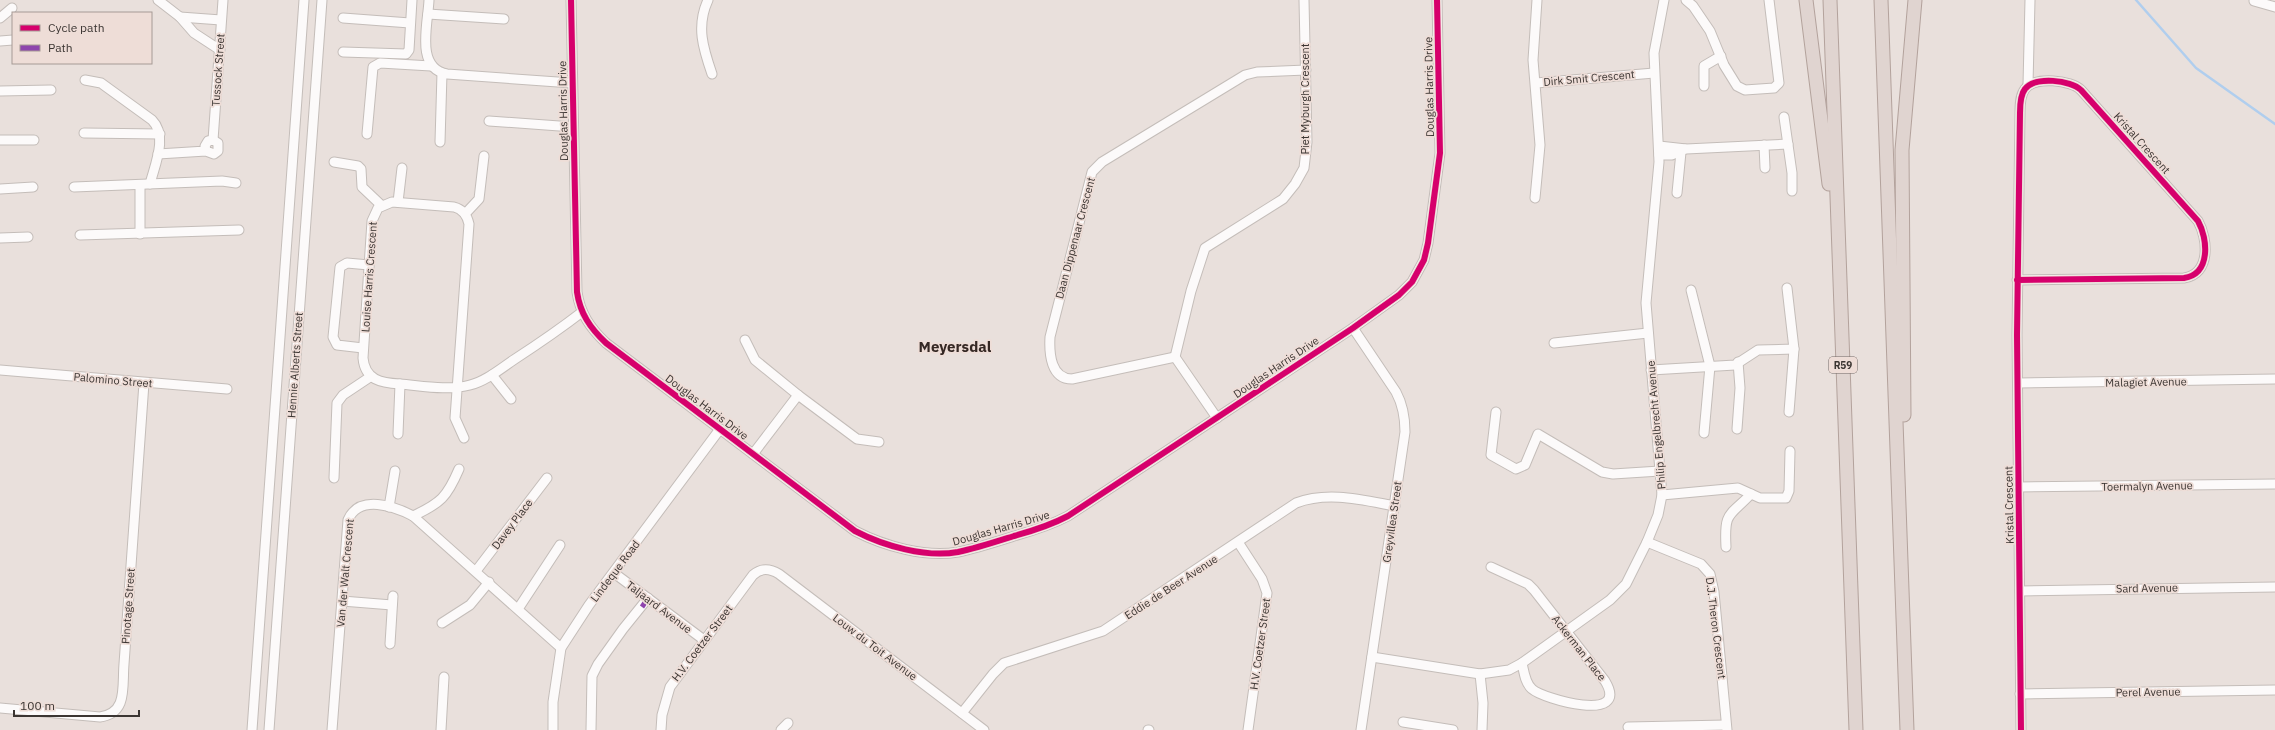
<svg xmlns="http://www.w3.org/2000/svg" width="2275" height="730" font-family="'IBM Plex Sans',sans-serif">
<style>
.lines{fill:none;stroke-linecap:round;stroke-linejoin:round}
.stream{stroke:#b0ceee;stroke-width:2.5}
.minor-casing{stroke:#c4bdb9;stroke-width:11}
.highway-casing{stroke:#b3a29c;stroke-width:15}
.minor{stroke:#fcfafa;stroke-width:9}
.highway{stroke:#e0d4d0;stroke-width:13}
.quiet{stroke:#8e44ad;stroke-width:5;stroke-dasharray:10 5;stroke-linecap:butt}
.cycleway-casing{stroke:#eeddd7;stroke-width:8}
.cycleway{stroke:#d6006c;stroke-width:6}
.labels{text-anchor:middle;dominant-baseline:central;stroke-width:3.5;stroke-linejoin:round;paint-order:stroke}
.shield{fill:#eeddd7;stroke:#716764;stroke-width:1}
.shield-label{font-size:10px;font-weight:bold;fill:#3b3532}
.street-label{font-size:11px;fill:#3b3532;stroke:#eeddd7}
.district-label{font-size:15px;font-weight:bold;fill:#352824;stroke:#eeddd7}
</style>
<rect width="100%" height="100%" fill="#e9e0dc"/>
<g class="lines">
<polyline class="stream" points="2136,0 2196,68 2275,124"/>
<g class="minor-casing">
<g id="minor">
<polyline points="158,0 180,17 194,33 220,50"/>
<path d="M429,0C428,24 415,68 447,74L572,83"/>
<path d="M571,0L577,292C580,313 590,328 606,343L855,531C884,546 926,558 958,552C977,548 995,542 1014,536C1032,531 1051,525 1068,516L1353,328L1399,295L1412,282L1424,260L1428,243L1440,153L1437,0"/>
<path d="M708,0C696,26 703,48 712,74"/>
<polyline points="1686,0 1693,6 1710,31 1724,65 1737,86 1745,90 1774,88 1779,83 1769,0"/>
<polyline points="2254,1 2275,7"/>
<polyline points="428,14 504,19"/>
<polyline points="180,17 221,20"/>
<polyline points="0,18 12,8"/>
<polyline points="343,18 410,23"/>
<polyline points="0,41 13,40"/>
<polyline points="343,52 406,54 409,50 412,0"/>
<path d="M85,80L101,83L152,120C168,136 155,164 150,184"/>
<polyline points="1536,83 1654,73"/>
<polyline points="2028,85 2030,0"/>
<polyline points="1704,86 1704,66 1721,56"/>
<polyline points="0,91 51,90"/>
<polyline points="1784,117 1792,173 1792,191"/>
<polyline points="489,121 573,127"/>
<polyline points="84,133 160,134"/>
<polyline points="367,134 373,67 380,63 431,66"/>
<polyline points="0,140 34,140"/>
<polyline points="213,140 223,0"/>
<polyline points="440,142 442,73"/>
<polyline points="1764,145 1765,168"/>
<polyline points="1659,146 1686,149 1788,144"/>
<polyline points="158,154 206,151 214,154 218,151 218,143 213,140 208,141 205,146 206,151"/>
<polyline points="1659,155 1672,155 1685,149"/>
<polyline points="334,162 358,166 361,169 362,187 381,205"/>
<polyline points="140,185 140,234"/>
<polyline points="74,187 222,181 236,183"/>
<polyline points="0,189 33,187"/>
<polyline points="1677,193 1681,152"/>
<polyline points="1535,198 1540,145 1533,60 1537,0"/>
<polyline points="398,202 402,168"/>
<polyline points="465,214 479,199 484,156"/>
<polyline points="80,235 239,230"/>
<polyline points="0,238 28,237"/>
<path d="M2017,280L2184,278C2211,274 2208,239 2198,221L2081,90C2071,80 2035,76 2025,89C2020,95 2020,106 2020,113L2017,335L2021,730"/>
<polyline points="1691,290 1710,366 1704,433"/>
<path d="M1353,328L1396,392C1403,405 1405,417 1405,432L1361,730"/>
<polyline points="745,340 755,360 798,395 753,454"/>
<polyline points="1554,343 1648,333"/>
<polyline points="363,348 337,345 333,337 340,267 347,263 369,265"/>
<path d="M1175,357L1072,379C1051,379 1049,354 1050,337L1092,172L1102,162L1245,75L1257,72L1306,70"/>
<polyline points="0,370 227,389"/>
<polyline points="1651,370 1735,365 1758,350 1794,349 1787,288"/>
<polyline points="492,375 511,399"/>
<polyline points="2018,383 2275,379"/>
<polyline points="798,395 857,439 879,442"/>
<polyline points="1496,412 1491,455 1516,469 1525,465 1538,434 1602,472 1613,474 1660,471"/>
<polyline points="1789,412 1794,349"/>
<polyline points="1217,418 1175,357 1191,291 1205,248 1283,199 1295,184 1304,168 1307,142 1304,0"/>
<polyline points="1737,429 1740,388 1738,362"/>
<polyline points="398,434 400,384"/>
<path d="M464,438L455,418L469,224C467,215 462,209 454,207L392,202L378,208L372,221L363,358C365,380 381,383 400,384C423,386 448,391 470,385C486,381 500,369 515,359C538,344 560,329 582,312"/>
<polyline points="334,478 337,403 343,395 370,377"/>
<polyline points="2019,487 2275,484"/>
<polyline points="1662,495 1738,488 1760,498 1786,498 1789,491 1790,451"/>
<polyline points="389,507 395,471"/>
<path d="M413,516C441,503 447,497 459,469"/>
<polyline points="1238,542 1262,579 1267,593 1248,730"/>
<polyline points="1647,542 1701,564 1710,574 1714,592 1727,730"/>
<path d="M1726,547C1724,511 1729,517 1751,494"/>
<path d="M1491,567L1528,584L1534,590L1605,681C1631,724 1543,699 1532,689C1525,683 1524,672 1522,663"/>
<polyline points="476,571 547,478"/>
<polyline points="614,573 704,640"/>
<polyline points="2020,591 2275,587"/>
<polyline points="342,601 392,605"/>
<polyline points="518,609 560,545"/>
<polyline points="442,623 470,605 489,582"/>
<polyline points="390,644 393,596"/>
<polyline points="1372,657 1480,674 1509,670 1522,663 1610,600 1626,584 1647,542 1658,515 1662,495 1646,303 1659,162 1654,53 1664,0"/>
<polyline points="1480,674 1483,703 1482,730"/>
<polyline points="2020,694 2275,690"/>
<path d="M0,708L100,717C128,713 122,687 124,664L144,383"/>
<path d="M962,713L993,674L1004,663L1103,631L1296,503C1328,491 1362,500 1395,506"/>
<polyline points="1403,722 1453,730"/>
<polyline points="1628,727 1726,725"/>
<polyline points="252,730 304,0"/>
<polyline points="269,730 322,0"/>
<path d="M332,730L348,520C359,494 394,506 413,516L561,648"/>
<polyline points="441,730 444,677"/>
<polyline points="553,730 553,702 561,648 589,605 720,429"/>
<polyline points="591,730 592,676 598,664 623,629 648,598"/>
<path d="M661,730L662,715L670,687L753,575C761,568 769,568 779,574L984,730"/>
<polyline points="781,730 788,723"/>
<polyline points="1148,730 1149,730"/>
</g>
</g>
<g class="highway-casing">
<g id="highway">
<polyline points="1806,0 1829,184"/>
<polyline points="1830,0 1856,730"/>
<polyline points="1881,0 1907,730"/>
<polyline points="1904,415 1902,150 1915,0"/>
</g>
</g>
<use href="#minor" class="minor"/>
<use href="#highway" class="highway"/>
<polyline class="quiet" points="642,607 648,598"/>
<g class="cycleway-casing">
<g id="cycleway">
<path d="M571,0L577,292C580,313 590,328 606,343L855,531C884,546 926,558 958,552C977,548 995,542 1014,536C1032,531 1051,525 1068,516L1353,328L1399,295L1412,282L1424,260L1428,243L1440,153L1437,0"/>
<path d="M2017,280L2184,278C2211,274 2208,239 2198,221L2081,90C2071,80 2035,76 2025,89C2020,95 2020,106 2020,113L2017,335L2021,730"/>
</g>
</g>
<use href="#cycleway" class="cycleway"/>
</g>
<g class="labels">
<rect class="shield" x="1829" y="357" width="28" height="16" rx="3"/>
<g class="shield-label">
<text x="1843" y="365">R59</text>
</g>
<g class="street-label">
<text transform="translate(218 70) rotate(-86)">Tussock Street</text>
<text transform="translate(1589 78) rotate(-5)">Dirk Smit Crescent</text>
<text transform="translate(1429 87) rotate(-91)">Douglas Harris Drive</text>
<text transform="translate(1305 99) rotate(-90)">Piet Myburgh Crescent</text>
<text transform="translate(563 111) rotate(-91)">Douglas Harris Drive</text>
<text transform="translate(2142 143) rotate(48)">Kristal Crescent</text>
<text transform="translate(1075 238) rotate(-75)">Daan Dippenaar Crescent</text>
<text transform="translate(369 277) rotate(-86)">Louise Harris Crescent</text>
<text transform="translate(295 365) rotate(-86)">Hennie Alberts Street</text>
<text transform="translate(1276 367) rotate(-34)">Douglas Harris Drive</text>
<text transform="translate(113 380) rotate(5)">Palomino Street</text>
<text transform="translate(2146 382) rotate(-1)">Malagiet Avenue</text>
<text transform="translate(707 407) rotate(37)">Douglas Harris Drive</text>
<text transform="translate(1656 425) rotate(-95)">Philip Engelbrecht Avenue</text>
<text transform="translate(2147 486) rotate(-1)">Toermalyn Avenue</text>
<text transform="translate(2009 505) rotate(-91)">Kristal Crescent</text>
<text transform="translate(1392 522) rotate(-82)">Greyvillea Street</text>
<text transform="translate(512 524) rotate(-53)">Davey Place</text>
<text transform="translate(1001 528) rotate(-16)">Douglas Harris Drive</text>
<text transform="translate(615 571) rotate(-53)">Lindeque Road</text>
<text transform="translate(345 573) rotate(-85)">Van der Walt Crescent</text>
<text transform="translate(1171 587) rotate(-33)">Eddie de Beer Avenue</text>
<text transform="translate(2147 588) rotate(-1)">Sard Avenue</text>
<text transform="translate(128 606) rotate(-86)">Pinotage Street</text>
<text transform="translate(659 607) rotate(37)">Taljaard Avenue</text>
<text transform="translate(1716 628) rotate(83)">D.J. Theron Crescent</text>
<text transform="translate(702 643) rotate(-53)">H.V. Coetzer Street</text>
<text transform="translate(1260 644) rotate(-82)">H.V. Coetzer Street</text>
<text transform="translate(875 647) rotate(37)">Louw du Toit Avenue</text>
<text transform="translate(1579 648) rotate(52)">Ackerman Place</text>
<text transform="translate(2148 692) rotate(-1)">Perel Avenue</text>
</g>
<g class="district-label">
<text x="955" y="346">Meyersdal</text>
</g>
</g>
<rect x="12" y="12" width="140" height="52" fill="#eeddd7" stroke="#a69a95"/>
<rect x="20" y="25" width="20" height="6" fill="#d6006c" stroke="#a69a95"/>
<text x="48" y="32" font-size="12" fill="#3b3532">Cycle path</text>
<rect x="20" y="45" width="20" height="6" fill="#8e44ad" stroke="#a69a95"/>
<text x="48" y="52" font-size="12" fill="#3b3532">Path</text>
<path d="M14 710v6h125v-6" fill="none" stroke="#3b3532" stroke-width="2"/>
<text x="20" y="710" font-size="12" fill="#3b3532" stroke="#eeddd7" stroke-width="3" paint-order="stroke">100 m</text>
</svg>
